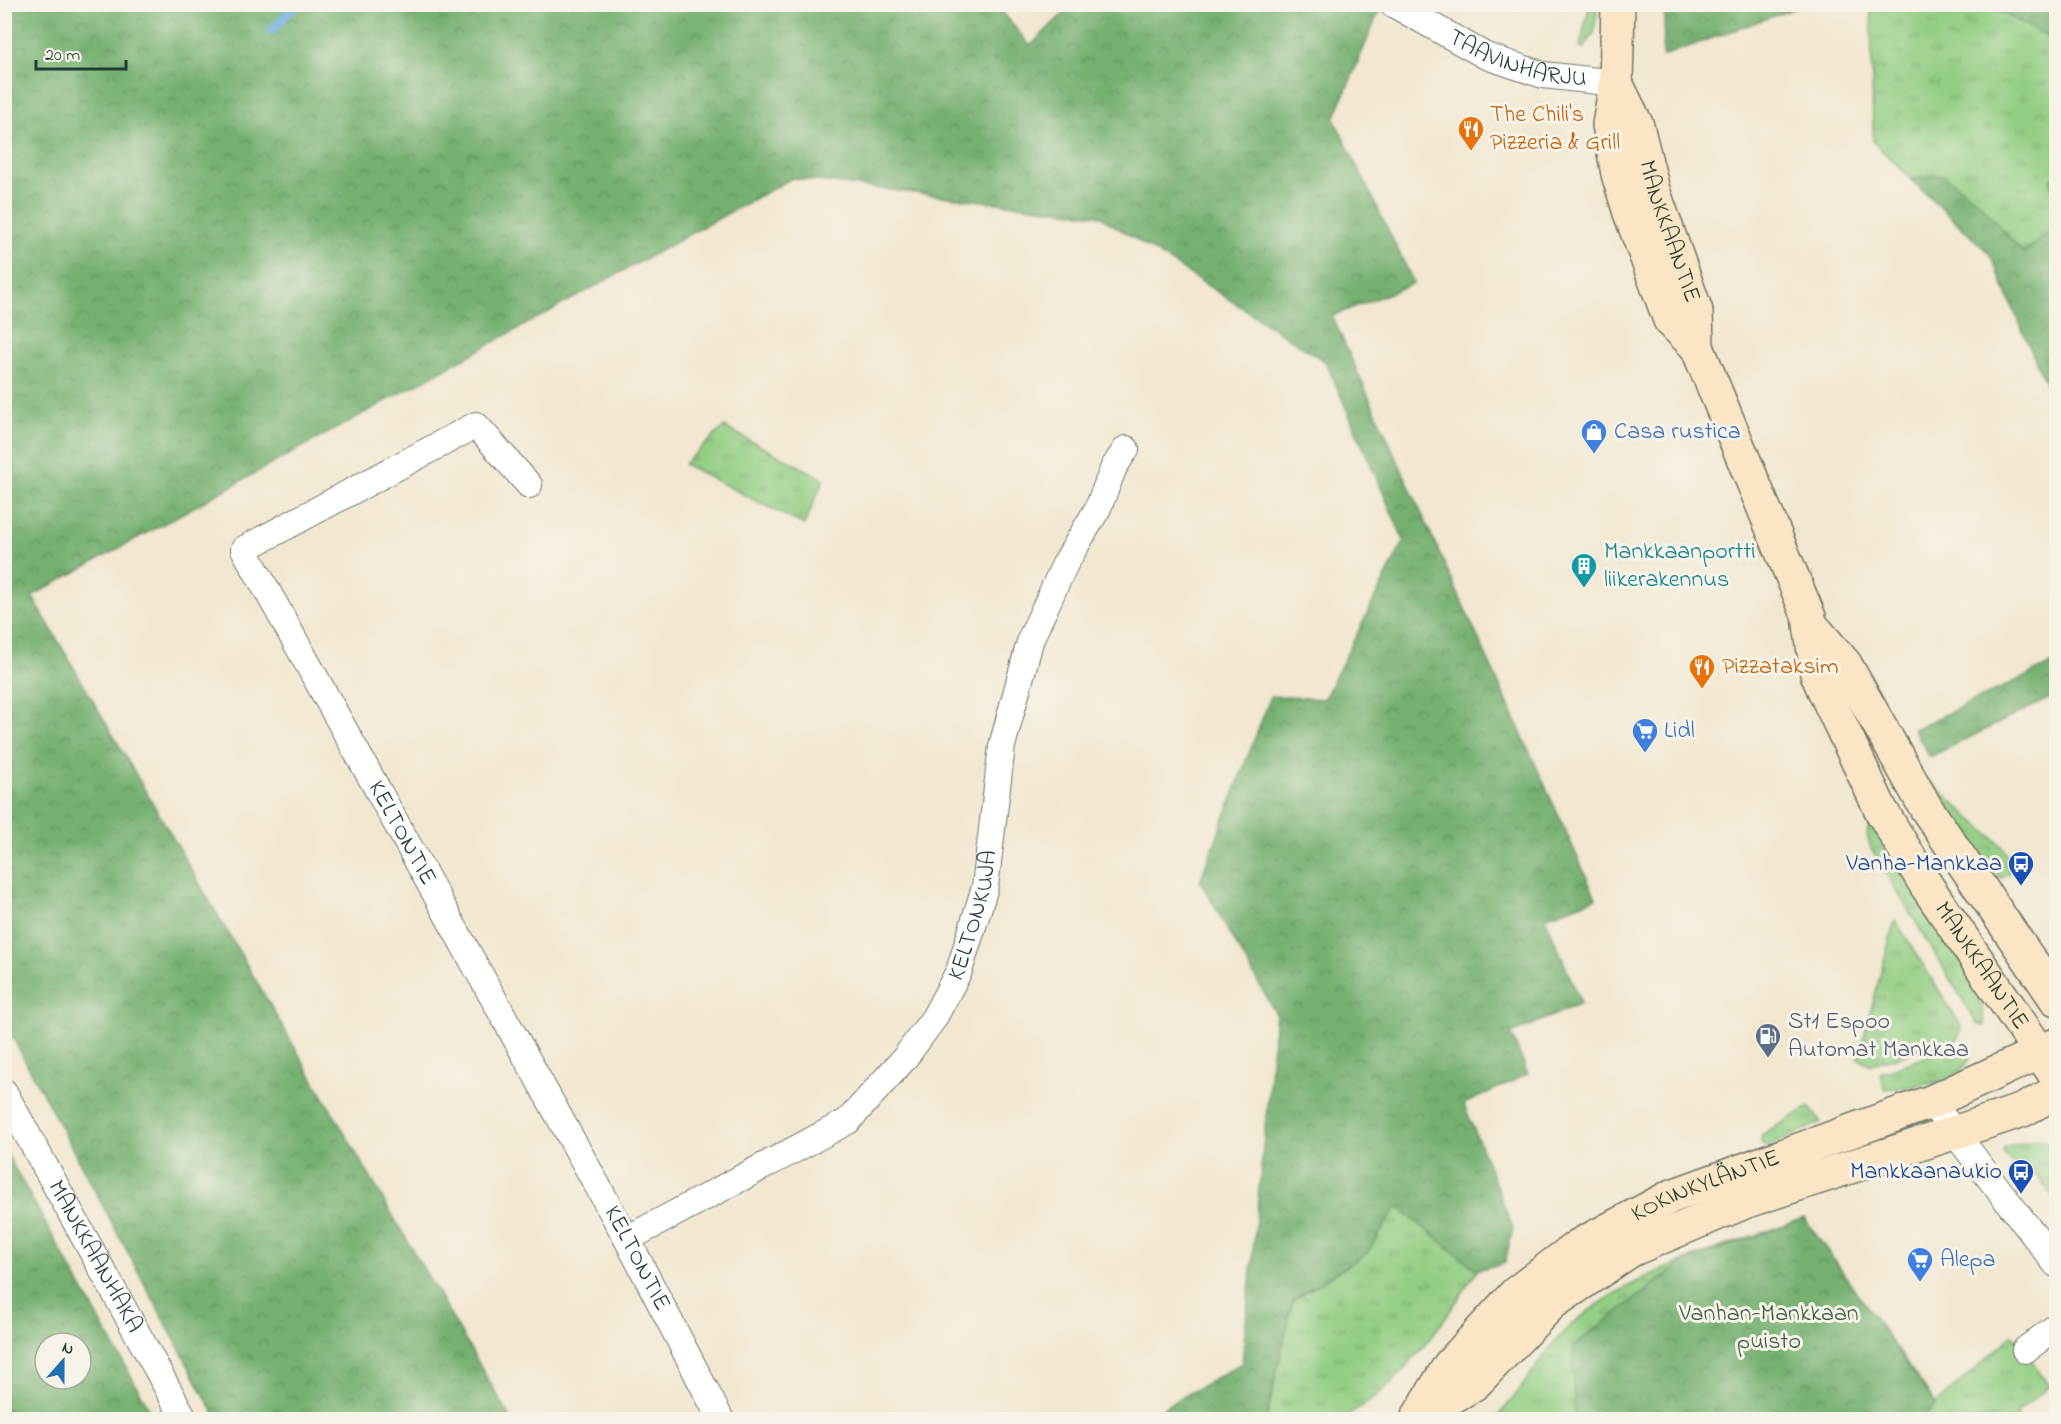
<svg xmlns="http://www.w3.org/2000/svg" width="2061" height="1424" font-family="'Indie Flower',sans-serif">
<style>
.grass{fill:url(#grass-tufts);stroke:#59865c;stroke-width:1.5}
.forest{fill:url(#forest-crowns);stroke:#4a7752;stroke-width:1.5;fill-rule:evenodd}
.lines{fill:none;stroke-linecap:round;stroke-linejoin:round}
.stream{stroke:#6dace0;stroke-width:9}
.street-casing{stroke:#69786b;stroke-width:28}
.secondary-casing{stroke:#69786b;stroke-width:36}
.street{stroke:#fff;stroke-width:26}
.secondary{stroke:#fce5c4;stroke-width:33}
.labels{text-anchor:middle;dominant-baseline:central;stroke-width:6;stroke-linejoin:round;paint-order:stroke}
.street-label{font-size:24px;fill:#1f3d34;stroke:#f7f3e8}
.food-label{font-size:24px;fill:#c56008;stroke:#f7f3e8;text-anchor:start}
.shop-label{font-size:24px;fill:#366cbe;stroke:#f7f3e8;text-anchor:start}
.culture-label{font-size:24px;fill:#0d838f;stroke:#f7f3e8;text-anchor:start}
.transit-label{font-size:24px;fill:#164399;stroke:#f7f3e8;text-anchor:end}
.service-label{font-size:24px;fill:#4e5e75;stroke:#f7f3e8;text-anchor:start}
.park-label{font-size:24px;fill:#365a44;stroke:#f7f3e8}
</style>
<defs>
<pattern id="grass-tufts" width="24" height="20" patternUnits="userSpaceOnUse" patternTransform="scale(1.5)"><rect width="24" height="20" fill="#93ce83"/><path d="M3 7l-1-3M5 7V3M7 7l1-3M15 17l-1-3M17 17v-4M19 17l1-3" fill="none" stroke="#77a86c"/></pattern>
<pattern id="forest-crowns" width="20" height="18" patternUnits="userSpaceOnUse" patternTransform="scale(1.5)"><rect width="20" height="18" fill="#76b171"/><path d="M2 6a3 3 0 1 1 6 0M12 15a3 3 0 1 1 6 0" fill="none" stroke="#60915e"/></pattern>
</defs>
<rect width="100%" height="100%" fill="#f7f3e8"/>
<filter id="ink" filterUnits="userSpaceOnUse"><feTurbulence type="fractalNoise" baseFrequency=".0167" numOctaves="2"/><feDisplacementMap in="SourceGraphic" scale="12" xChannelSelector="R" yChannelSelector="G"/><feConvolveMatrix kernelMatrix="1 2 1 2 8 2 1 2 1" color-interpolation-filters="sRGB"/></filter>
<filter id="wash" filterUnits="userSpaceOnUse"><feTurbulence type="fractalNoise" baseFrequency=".008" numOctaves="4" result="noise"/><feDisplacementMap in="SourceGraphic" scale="24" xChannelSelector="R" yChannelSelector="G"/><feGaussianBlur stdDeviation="1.35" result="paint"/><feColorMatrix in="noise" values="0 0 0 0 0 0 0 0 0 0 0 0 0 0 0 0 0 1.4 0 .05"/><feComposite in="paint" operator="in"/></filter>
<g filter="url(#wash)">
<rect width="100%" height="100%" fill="#f2e7d0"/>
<g class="grass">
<polygon points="1590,4 1598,5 1594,33 1583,49 1580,46"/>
<polygon points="1866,5 2056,5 2056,408 1990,254 1873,142 1871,7"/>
<polygon points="724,427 824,479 804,525 684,464"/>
<polygon points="1926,778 2002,846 2009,859 2010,872 2001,878 1976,856"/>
<path d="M1874,822C1913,878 1982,956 1984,1026L1977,1024L1871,848L1867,835L1869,825Z"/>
<polygon points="1895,920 1961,1026 1958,1039 1869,1065 1858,1058"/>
<path d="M1966,1043L1972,1052C1962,1087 1913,1086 1885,1089L1880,1073Z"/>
<polygon points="1809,1107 1821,1122 1769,1147 1763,1145 1760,1140 1763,1134"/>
<polygon points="2038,1139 2056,1145 2056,1192 2052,1195 2036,1174 2026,1180 2003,1152 2005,1148"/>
<path d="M1397,1206L1477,1270C1447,1318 1393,1398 1339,1419C1326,1423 1281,1419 1266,1420L1293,1300L1367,1253Z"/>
<path d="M1804,1218L1936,1404L2013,1334L2050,1386L2016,1412L2019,1419L1494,1420C1523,1392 1540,1354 1569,1327C1633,1270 1725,1247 1804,1218Z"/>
</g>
<g class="forest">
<polygon points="996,4 1030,46 1072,5 1375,4 1380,9 1334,119 1414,283 1332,316 1596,898 1545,917 1581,1003 1511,1034 1528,1074 1464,1104 1513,1228 1505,1263 1477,1270 1397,1207 1367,1253 1293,1300 1266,1419 1162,1419 1160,1410 1242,1363 1276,1014 1200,881 1271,696 1324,699 1404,541 1326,362 1098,215 792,178 32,596 511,1419 217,1419 5,1023 5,5"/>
<polygon points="1665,5 1665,4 1804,5 1663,56"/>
<polygon points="1866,5 2056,5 2056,41 1987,5"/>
<polygon points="1944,175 1979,202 2023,253 2055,228 2051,179 2056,176 2056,408 1990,254 1910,179"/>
<polygon points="2056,662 2056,695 1930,757 1914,729"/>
<path d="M4,1149L155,1419H7L4,1415ZM45,1343H81V1379H45Z"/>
<polygon points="1804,1218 1936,1405 1920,1419 1574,1419 1573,1346 1682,1263"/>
</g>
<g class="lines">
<polyline class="stream" points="271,31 293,8 293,4"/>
</g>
</g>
<g filter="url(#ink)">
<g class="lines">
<g class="street-casing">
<g id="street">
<path id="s1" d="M1393,4L1486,56L1543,75L1616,83"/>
<path id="s2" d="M529,485L476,425L244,549L627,1239L721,1420"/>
<path id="s3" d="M4,1092L185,1420"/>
<polyline points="1931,1102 2056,1264"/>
<path id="s4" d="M627,1239L848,1121L904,1059L934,1018L959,971L985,887L1002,746L1031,638L1065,564L1098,508L1114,467L1126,449"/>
<polyline points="2025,1350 2056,1327"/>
</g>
</g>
<g class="secondary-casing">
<g id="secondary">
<polyline points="1618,4 1616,83 1609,125 1618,174 1630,213 1670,320 1697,347"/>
<path id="s5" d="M1616,83L1637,126L1653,190L1696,311L1697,347L1809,617L1817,674L1824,690L1881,810L1926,885L2056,1076"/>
<polyline points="1812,626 1845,664 1926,808 2056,999"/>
<polyline points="1422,1415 1475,1383 1552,1303 1631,1250 1747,1201 2023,1110 2056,1092"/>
<path id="s6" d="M1418,1417L1449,1366L1516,1293L1578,1246L1672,1196L1931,1102L2056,1045"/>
</g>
</g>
<use href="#street" class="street"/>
<use href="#secondary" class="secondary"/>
</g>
</g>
<defs>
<g id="restaurant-pin" transform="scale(1.35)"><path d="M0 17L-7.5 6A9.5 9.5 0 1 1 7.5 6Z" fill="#e8710a" stroke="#f7f3e8"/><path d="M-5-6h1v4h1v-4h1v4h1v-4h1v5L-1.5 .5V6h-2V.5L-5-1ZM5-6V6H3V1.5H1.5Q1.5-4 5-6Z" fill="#fff"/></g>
<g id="shop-pin" transform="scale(1.35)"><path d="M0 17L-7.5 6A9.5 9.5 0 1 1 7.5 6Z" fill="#3f7fe0" stroke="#f7f3e8"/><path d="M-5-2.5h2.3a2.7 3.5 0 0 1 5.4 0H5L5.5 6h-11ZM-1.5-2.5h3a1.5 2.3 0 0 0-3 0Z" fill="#fff"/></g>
<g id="building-pin" transform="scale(1.35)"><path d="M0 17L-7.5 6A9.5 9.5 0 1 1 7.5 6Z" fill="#0f9aa8" stroke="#f7f3e8"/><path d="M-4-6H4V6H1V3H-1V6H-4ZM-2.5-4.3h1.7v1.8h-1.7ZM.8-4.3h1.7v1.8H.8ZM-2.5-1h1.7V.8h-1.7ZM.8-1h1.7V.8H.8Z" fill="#fff"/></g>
<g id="supermarket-pin" transform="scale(1.35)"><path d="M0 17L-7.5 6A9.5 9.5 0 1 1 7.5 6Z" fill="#3f7fe0" stroke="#f7f3e8"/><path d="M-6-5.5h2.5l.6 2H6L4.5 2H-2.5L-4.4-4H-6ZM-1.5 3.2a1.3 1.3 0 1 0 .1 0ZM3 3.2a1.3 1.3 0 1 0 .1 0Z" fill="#fff"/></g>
<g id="bus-pin" transform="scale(1.35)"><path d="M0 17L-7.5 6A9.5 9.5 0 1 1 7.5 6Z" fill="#1a4fb4" stroke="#f7f3e8"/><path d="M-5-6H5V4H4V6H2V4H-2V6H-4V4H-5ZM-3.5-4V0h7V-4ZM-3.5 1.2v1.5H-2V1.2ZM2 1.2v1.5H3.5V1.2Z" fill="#fff"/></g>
<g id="fuel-pin" transform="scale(1.35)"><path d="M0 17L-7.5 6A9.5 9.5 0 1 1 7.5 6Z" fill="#5c6f8a" stroke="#f7f3e8"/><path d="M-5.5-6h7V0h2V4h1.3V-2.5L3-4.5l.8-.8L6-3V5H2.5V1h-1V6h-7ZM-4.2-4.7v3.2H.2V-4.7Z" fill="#fff"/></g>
</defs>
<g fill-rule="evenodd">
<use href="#restaurant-pin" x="1471" y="129"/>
<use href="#shop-pin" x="1594" y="432"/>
<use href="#building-pin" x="1584" y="566"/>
<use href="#restaurant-pin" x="1702" y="667"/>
<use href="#supermarket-pin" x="1645" y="731"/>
<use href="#bus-pin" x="2021" y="864"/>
<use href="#fuel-pin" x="1768" y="1036"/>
<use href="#bus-pin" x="2021" y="1172"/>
<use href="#supermarket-pin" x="1920" y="1260"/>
</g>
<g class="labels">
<g class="street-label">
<text stroke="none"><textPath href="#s1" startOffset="138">TAAVINHARJU</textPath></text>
<text stroke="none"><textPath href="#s5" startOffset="158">MANKKAANTIE</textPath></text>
<text stroke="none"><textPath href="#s2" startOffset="668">KELTONTIE</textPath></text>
<text stroke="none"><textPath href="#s4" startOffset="496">KELTONKUJA</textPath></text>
<text stroke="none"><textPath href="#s5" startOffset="964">MANKKAANTIE</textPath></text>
<text stroke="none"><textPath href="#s6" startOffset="378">KOKINKYLÄNTIE</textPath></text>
<text stroke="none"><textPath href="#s3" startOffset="188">MANKKAANHAKA</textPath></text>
<text stroke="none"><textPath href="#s2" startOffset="1154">KELTONTIE</textPath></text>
</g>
<g class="food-label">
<text x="1490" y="115">The Chili's<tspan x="1490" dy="28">Pizzeria &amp; Grill</tspan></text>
<text x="1722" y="667">Pizzataksim</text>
</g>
<g class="shop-label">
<text x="1614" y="432">Casa rustica</text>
<text x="1664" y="731">Lidl</text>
<text x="1940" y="1260">Alepa</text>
</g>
<g class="culture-label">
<text x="1604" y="552">Mankkaanportti<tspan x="1604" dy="28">liikerakennus</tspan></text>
</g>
<g class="transit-label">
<text x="2002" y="864">Vanha-Mankkaa</text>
<text x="2002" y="1172">Mankkaanaukio</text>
</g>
<g class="service-label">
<text x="1788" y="1022">St1 Espoo<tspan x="1788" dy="28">Automat Mankkaa</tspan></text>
</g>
<g class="park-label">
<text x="1769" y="1314">Vanhan-Mankkaan<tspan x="1769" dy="28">puisto</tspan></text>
</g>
</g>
<rect width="2061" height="1424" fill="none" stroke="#f7f3e8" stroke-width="24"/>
<g transform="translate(63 1361) rotate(21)"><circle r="28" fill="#f7f3e8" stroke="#a1aaa0" stroke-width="1.5"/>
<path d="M0-4.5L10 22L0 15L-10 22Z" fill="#1f6fb2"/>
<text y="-9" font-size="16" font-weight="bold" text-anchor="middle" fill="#1f3d34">N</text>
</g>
<path d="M36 60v9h90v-9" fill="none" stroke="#1f3d34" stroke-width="3"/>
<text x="45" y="60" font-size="18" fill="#1f3d34" stroke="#f7f3e8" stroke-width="4.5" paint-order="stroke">20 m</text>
</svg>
